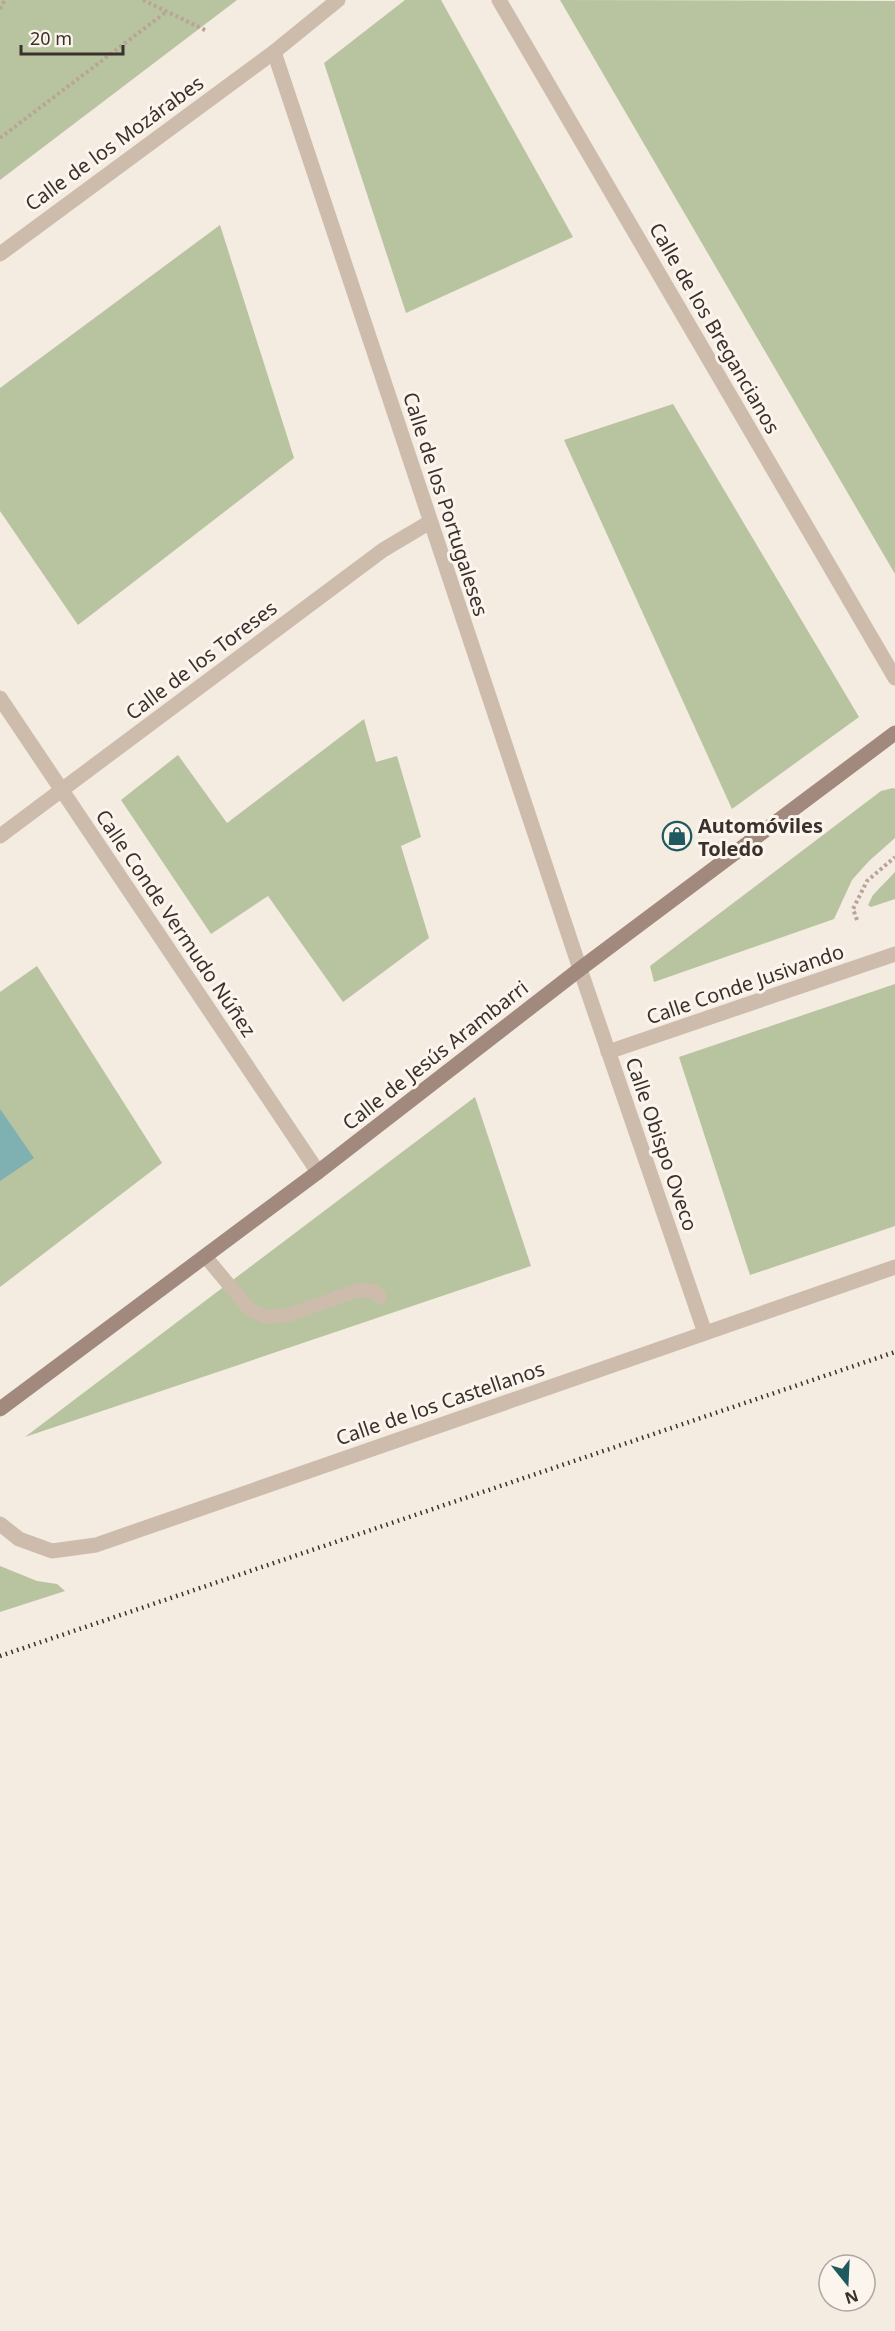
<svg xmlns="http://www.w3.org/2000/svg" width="895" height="2331" font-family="'Noto Sans',sans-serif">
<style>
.green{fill:#b8c4a0}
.water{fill:#7fb0b2}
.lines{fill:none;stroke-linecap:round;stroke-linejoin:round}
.path{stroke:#b9a596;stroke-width:4;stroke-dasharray:3 3;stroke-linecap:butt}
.service{stroke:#cdbbac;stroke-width:14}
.minor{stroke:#cdbbac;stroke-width:15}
.secondary{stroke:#a18a7d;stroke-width:15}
.rail{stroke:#3b302b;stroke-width:4.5;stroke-dasharray:1.5 4.5;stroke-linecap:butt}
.labels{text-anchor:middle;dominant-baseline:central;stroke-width:6;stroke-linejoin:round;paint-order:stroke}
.street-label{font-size:20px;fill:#3b302b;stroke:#fbf5ee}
.poi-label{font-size:20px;font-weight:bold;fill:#3b302b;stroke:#fbf5ee;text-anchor:start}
</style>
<rect width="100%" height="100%" fill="#f4ebe1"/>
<g class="green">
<polygon points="0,0 237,0 0,180"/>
<polygon points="405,0 441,0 573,237 406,313 324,63"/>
<polygon points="560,0 895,1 895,574"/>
<polygon points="220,225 294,458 78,625 0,511 0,388"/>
<polygon points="673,404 859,717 732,809 564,440"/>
<polygon points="364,719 376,762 397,756 421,837 401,846 429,938 343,1002 268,896 211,934 121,800 178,755 227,823"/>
<polygon points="893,788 895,789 895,838 869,861 852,880 834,919 654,982 650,966 881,791"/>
<polygon points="895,872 895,899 871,907 868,905 873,895"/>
<polygon points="37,966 162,1163 0,1287 0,992"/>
<polygon points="895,984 895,1226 750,1275 679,1057"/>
<polygon points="475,1097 531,1266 25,1437"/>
<polygon points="0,1566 37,1581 57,1584 65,1591 0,1612"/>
</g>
<polygon class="water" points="0,1109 34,1158 0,1181"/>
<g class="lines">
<g class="path">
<polyline points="143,0 207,31"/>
<polyline points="0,9 5,0"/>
<polyline points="0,138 166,12"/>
<polyline points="857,920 853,909 867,881 895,857"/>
</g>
<polyline class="service" points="205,1256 249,1309 266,1317 288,1315 359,1290 374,1291 380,1297"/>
<g class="minor">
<polyline points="499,0 895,678"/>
<polyline points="274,52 580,969 705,1333"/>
<polyline points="0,254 274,52 338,0"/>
<polyline points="0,698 318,1172"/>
<polyline points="0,836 383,550 430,522"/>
<polyline points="608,1052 895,954"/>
<polyline points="0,1524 19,1539 52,1551 96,1545 895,1267"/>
</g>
<polyline class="secondary" points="0,1409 318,1172 580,969 895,733"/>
<polyline class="rail" points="0,1656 895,1352"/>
</g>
<defs>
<g id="shop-ring" transform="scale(1.5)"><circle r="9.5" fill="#fbf5ee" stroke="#1f5a5e" stroke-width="1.5"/><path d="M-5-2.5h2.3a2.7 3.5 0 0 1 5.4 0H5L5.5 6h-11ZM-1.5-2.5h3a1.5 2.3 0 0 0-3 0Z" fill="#1f5a5e"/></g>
</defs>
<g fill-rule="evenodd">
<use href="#shop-ring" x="677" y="836"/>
</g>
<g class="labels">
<g class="street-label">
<text transform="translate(114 143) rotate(-36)">Calle de los Mozárabes</text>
<text transform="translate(715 328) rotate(60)">Calle de los Bregancianos</text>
<text transform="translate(446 504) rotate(72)">Calle de los Portugaleses</text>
<text transform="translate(201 660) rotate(-37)">Calle de los Toreses</text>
<text transform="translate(176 923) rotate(56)">Calle Conde Vermudo Núñez</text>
<text transform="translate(745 984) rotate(-19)">Calle Conde Jusivando</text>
<text transform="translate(435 1055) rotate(-38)">Calle de Jesús Arambarri</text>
<text transform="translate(662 1144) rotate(71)">Calle Obispo Oveco</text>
<text transform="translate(440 1403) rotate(-19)">Calle de los Castellanos</text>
</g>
<g class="poi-label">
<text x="698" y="825">Automóviles<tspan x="698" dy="23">Toledo</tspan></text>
</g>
</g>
<g transform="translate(847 2283) rotate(162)"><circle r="28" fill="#fbf5ee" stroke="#aea6a0" stroke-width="1.5"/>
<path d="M0-4.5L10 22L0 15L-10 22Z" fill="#1f5a5e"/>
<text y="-9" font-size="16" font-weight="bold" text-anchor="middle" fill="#3b302b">N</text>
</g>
<path d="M21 45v9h102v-9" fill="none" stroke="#3b302b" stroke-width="3"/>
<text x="30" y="45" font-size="18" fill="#3b302b" stroke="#fbf5ee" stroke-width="4.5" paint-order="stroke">20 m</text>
</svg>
